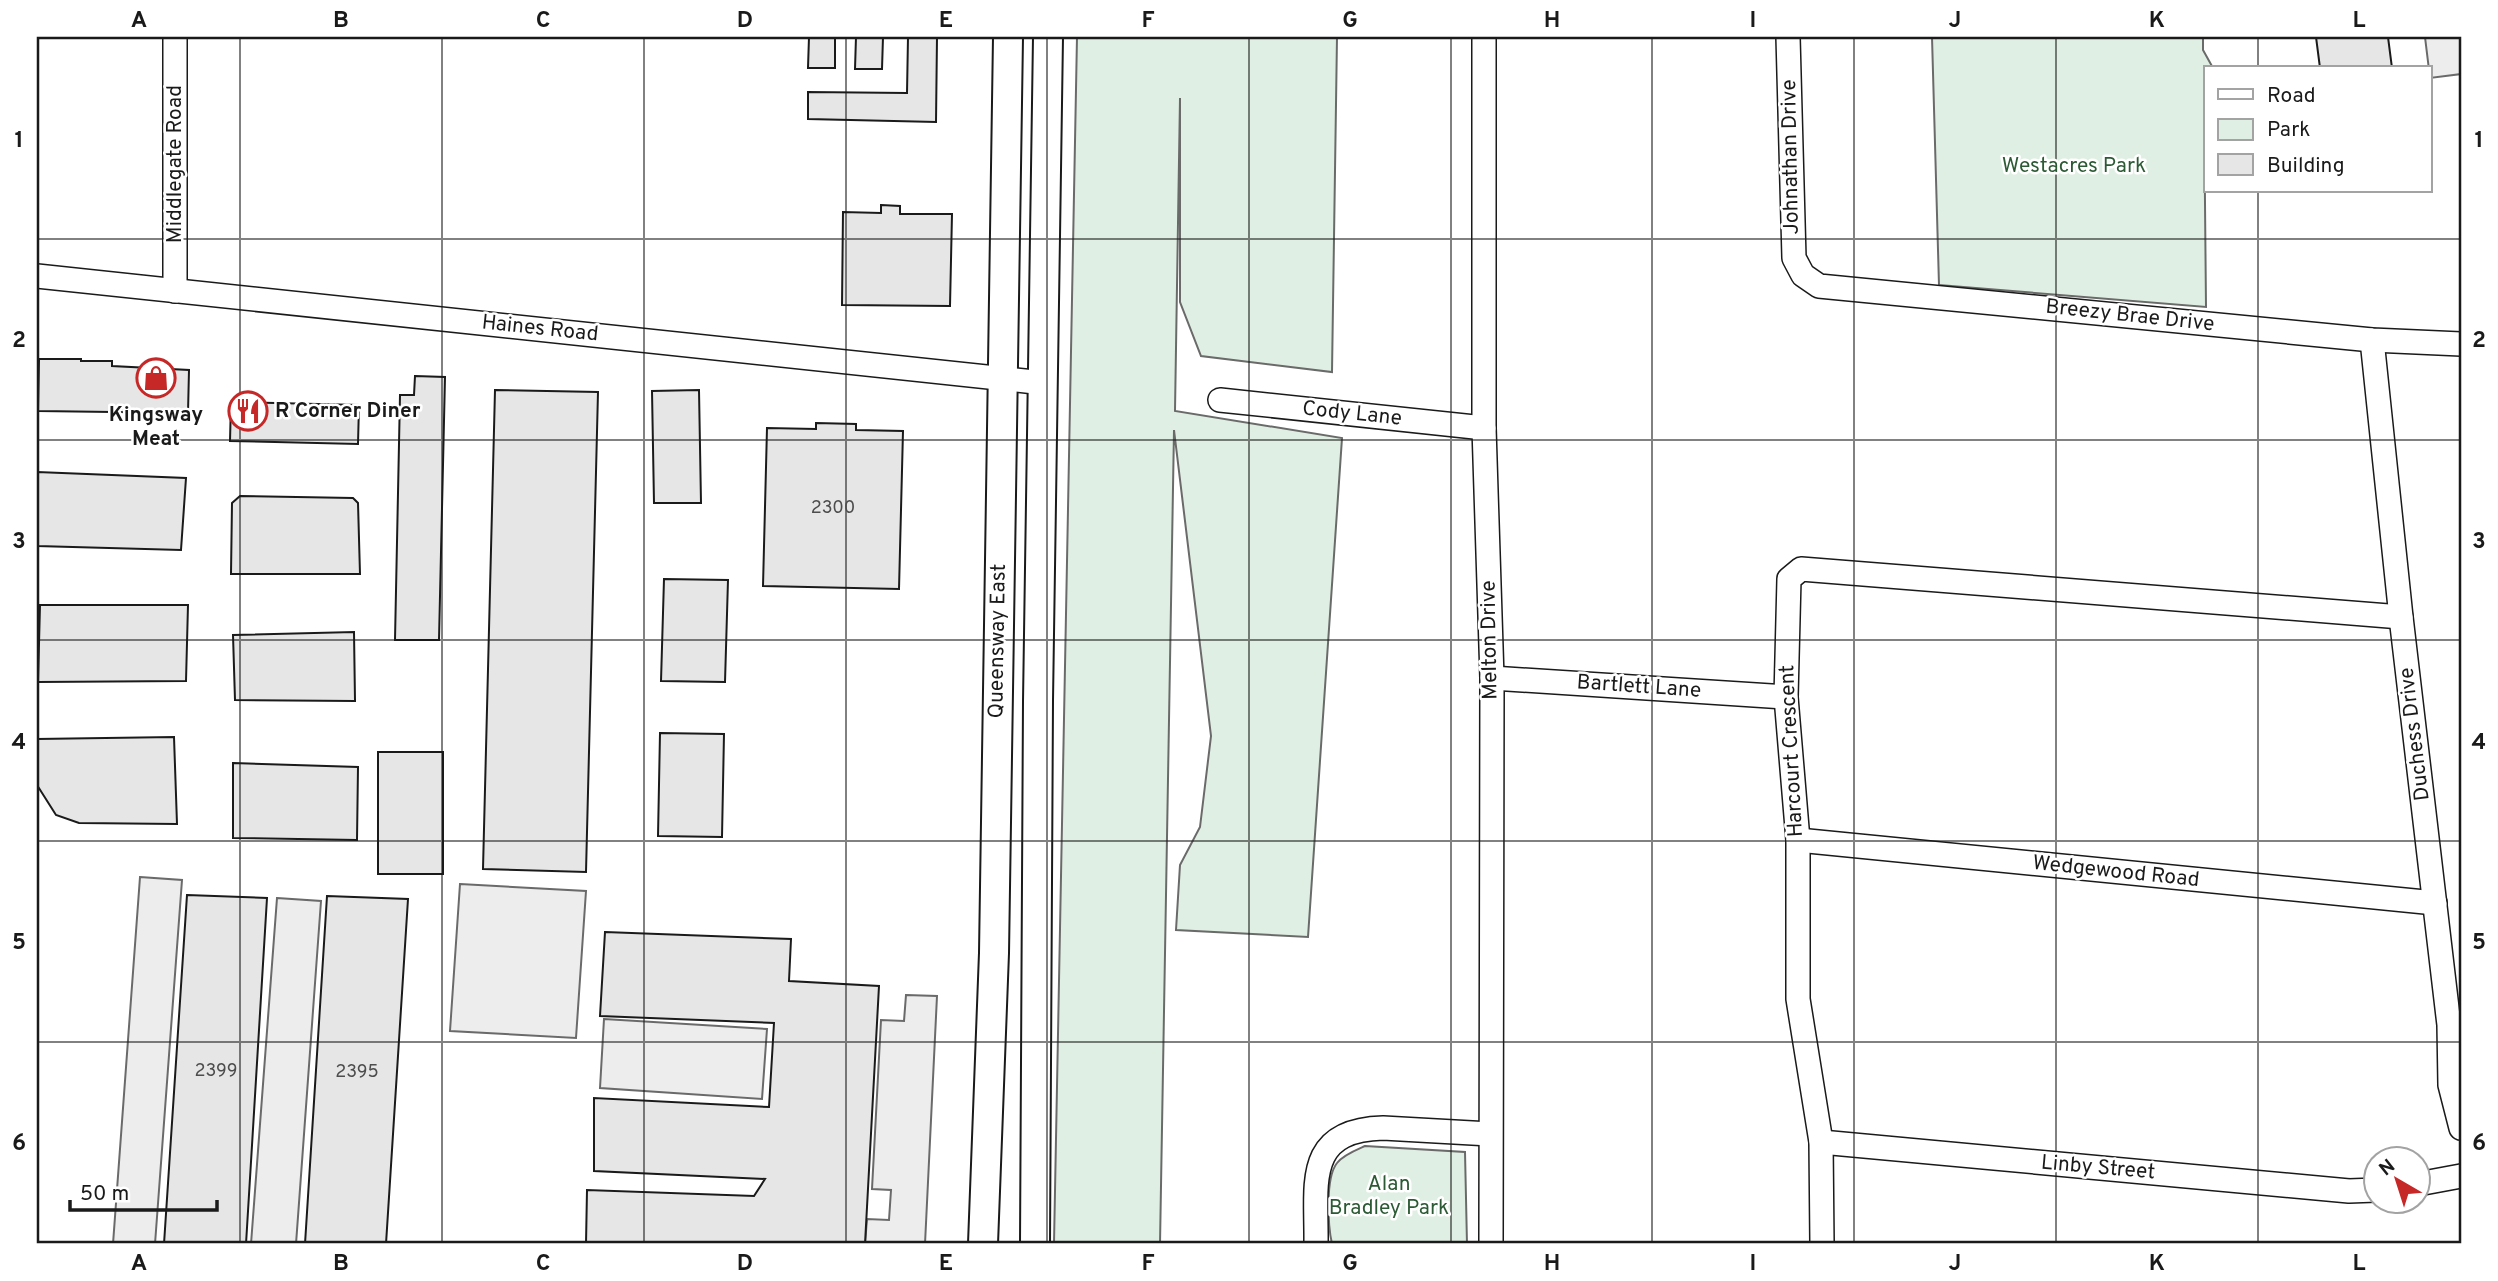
<svg xmlns="http://www.w3.org/2000/svg" width="2498" height="1281" font-family="Overpass,sans-serif">
<style>
.green{fill:#e0efe3;stroke:#6a6a6a;stroke-width:2}
.parking{fill:#ededed;stroke:#6a6a6a;stroke-width:2}
.building{fill:#e6e6e6;stroke:#1a1a1a;stroke-width:2}
.lines{fill:none;stroke-linecap:round;stroke-linejoin:round}
.minor-casing{stroke:#1a1a1a;stroke-width:26}
.major-casing{stroke:#1a1a1a;stroke-width:32}
.minor{stroke:#fff;stroke-width:23}
.major{stroke:#fff;stroke-width:28}
.grid{fill:none;stroke:#1a1a1a;stroke-width:2;stroke-opacity:0.55}
.labels{text-anchor:middle;dominant-baseline:central;stroke-width:5;stroke-linejoin:round;paint-order:stroke}
.number-label{font-size:18px;fill:#4d4d4d}
.street-label{font-size:21px;fill:#1a1a1a;stroke:#fff}
.park-label{font-size:21px;fill:#2b5a34;stroke:#fff}
.poi-label{font-size:21px;font-weight:bold;fill:#1a1a1a;stroke:#fff;text-anchor:start}
.neatline{fill:none;stroke:#1a1a1a;stroke-width:2.5}
.grid-label{font-size:23px;text-anchor:middle;font-weight:bold;fill:#1a1a1a}
</style>
<rect width="100%" height="100%" fill="#fff"/>
<g class="green">
<polygon points="1077,37 1337,37 1332,372 1201,356 1180,302 1180,98 1175,411 1342,438 1308,937 1176,930 1180,865 1200,827 1211,736 1174,430 1160,1244 1054,1244"/>
<polygon points="1932,37 2203,37 2203,50 2213,68 2206,68 2204,98 2206,307 1939,285"/>
<path d="M1365,1146L1465,1152L1467,1244H1332C1328,1226 1325,1178 1337,1163C1343,1155 1356,1150 1365,1146Z"/>
</g>
<g class="parking">
<polygon points="2425,37 2461,37 2461,74 2430,78"/>
<polygon points="140,877 182,880 155,1244 113,1244"/>
<polygon points="460,884 586,891 576,1038 450,1031"/>
<polygon points="277,898 321,901 296,1244 251,1244"/>
<polygon points="906,995 937,996 925,1244 865,1244 867,1219 889,1220 891,1190 872,1189 881,1020 904,1021"/>
<polygon points="604,1019 767,1029 762,1099 600,1088"/>
</g>
<g class="building">
<polygon points="809,37 835,37 835,68 808,68"/>
<polygon points="856,37 883,37 882,69 855,69"/>
<polygon points="908,37 937,37 936,122 808,119 808,92 907,93"/>
<polygon points="2316,37 2388,37 2392,68 2320,68"/>
<polygon points="881,205 900,206 900,214 952,214 950,306 842,305 843,212 881,213"/>
<polygon points="39,359 81,359 81,361 112,361 112,366 189,370 188,413 38,411"/>
<polygon points="415,376 445,377 439,640 395,640 400,395 414,395"/>
<polygon points="495,390 598,392 586,872 483,869"/>
<polygon points="699,390 701,503 654,503 652,391"/>
<polygon points="231,402 359,405 358,444 230,441"/>
<polygon points="816,423 856,424 856,430 903,431 899,589 763,586 767,428 816,429"/>
<polygon points="37,472 186,478 181,550 37,546"/>
<polygon points="240,496 353,498 358,503 360,574 231,574 232,503"/>
<polygon points="664,579 728,580 725,682 661,681"/>
<polygon points="40,605 188,605 186,681 38,682"/>
<polygon points="354,632 355,701 235,700 233,635"/>
<polygon points="660,733 724,734 722,837 658,836"/>
<polygon points="174,737 177,824 79,823 56,815 37,785 37,739"/>
<rect x="378" y="752" width="65" height="122"/>
<polygon points="233,763 358,767 357,840 233,838"/>
<polygon points="187,895 267,898 246,1244 164,1244"/>
<polygon points="327,896 408,899 386,1244 305,1244"/>
<polygon points="605,932 791,939 789,981 879,986 865,1244 586,1244 587,1190 754,1196 765,1179 594,1171 594,1098 769,1107 774,1023 600,1016"/>
</g>
<g class="lines">
<g class="minor-casing">
<g id="minor">
<polyline points="175,37 175,291"/>
<polyline points="1484,37 1484,428 1492,678 1491,1244"/>
<polyline points="1788,37 1794,258 1803,275 1819,286 2372,340 2461,344"/>
<polyline points="37,276 1044,383"/>
<polyline points="2372,340 2401,617 2449,1025 2450,1085 2461,1128"/>
<polyline points="1220,400 1484,428"/>
<polyline points="1492,678 1786,697"/>
<polyline points="1798,840 2435,903"/>
<polyline points="1821,1142 2349,1191 2376,1190"/>
<polyline points="2418,1184 2461,1176"/>
<path d="M1316,1244C1317,1185 1303,1130 1383,1128L1490,1134"/>
<polyline points="1822,1244 1821,1142 1798,999 1798,840 1786,697 1789,579 1801,569 2401,617"/>
</g>
</g>
<g class="major-casing">
<g id="major">
<polyline points="983,1244 994,953 1008,37"/>
<polyline points="1035,1244 1038,701 1048,37"/>
</g>
</g>
<use href="#minor" class="minor"/>
<use href="#major" class="major"/>
</g>
<path class="grid" d="M240,37V1244M442,37V1244M644,37V1244M846,37V1244M1047,37V1244M1249,37V1244M1451,37V1244M1652,37V1244M1854,37V1244M2056,37V1244M2258,37V68M2258,191V1244M37,239H2461M37,440H2461M37,640H2461M37,841H2461M37,1042H2461"/>
<defs>
<g id="shop-ring" transform="scale(2.0125)"><circle r="9.5" fill="#fff" stroke="#c62828" stroke-width="1.5"/><path d="M-5-2.5h2.3a2.7 3.5 0 0 1 5.4 0H5L5.5 6h-11ZM-1.5-2.5h3a1.5 2.3 0 0 0-3 0Z" fill="#c62828"/></g>
<g id="restaurant-ring" transform="scale(2.0125)"><circle r="9.5" fill="#fff" stroke="#c62828" stroke-width="1.5"/><path d="M-5-6h1v4h1v-4h1v4h1v-4h1v5L-1.5 .5V6h-2V.5L-5-1ZM5-6V6H3V1.5H1.5Q1.5-4 5-6Z" fill="#c62828"/></g>
</defs>
<g fill-rule="evenodd">
<use href="#shop-ring" x="156" y="378"/>
<use href="#restaurant-ring" x="248" y="411"/>
</g>
<g class="labels">
<g class="number-label">
<text x="833" y="508">2300</text>
<text x="216" y="1071">2399</text>
<text x="357" y="1072">2395</text>
</g>
<g class="street-label">
<text transform="translate(1791 157) rotate(-91)">Johnathan Drive</text>
<text transform="translate(175 164) rotate(-90)">Middlegate Road</text>
<text transform="translate(2130 316) rotate(6)">Breezy Brae Drive</text>
<text transform="translate(540 329) rotate(6)">Haines Road</text>
<text transform="translate(1352 414) rotate(6)">Cody Lane</text>
<text transform="translate(1490 640) rotate(-91)">Melton Drive</text>
<text transform="translate(998 641) rotate(-89)">Queensway East</text>
<text transform="translate(1639 687) rotate(4)">Bartlett Lane</text>
<text transform="translate(2415 734) rotate(-97)">Duchess Drive</text>
<text transform="translate(1792 751) rotate(-93)">Harcourt Crescent</text>
<text transform="translate(2116 872) rotate(6)">Wedgewood Road</text>
<text transform="translate(2098 1168) rotate(5)">Linby Street</text>
</g>
<g class="park-label">
<text x="2074" y="166">Westacres Park</text>
<text x="1389" y="1184">Alan<tspan x="1389" dy="24">Bradley Park</tspan></text>
</g>
<g class="poi-label">
<text x="275" y="411">R Corner Diner</text>
<text x="156" y="415" text-anchor="middle">Kingsway<tspan x="156" dy="24">Meat</tspan></text>
</g>
</g>
<rect width="2498" height="1281" fill="none" stroke="#ffffff" stroke-width="77"/>
<rect x="2204" y="66" width="228" height="126" fill="#ffffff" stroke="#a3a3a3" stroke-width="2"/>
<rect x="2218" y="89" width="35" height="10" fill="#ffffff" stroke="#a3a3a3" stroke-width="2"/>
<text x="2267" y="102" font-size="21" fill="#1a1a1a">Road</text>
<rect x="2218" y="119" width="35" height="21" fill="#e0efe3" stroke="#a3a3a3" stroke-width="2"/>
<text x="2267" y="136" font-size="21" fill="#1a1a1a">Park</text>
<rect x="2218" y="154" width="35" height="21" fill="#e6e6e6" stroke="#a3a3a3" stroke-width="2"/>
<text x="2267" y="172" font-size="21" fill="#1a1a1a">Building</text>
<g transform="translate(2397 1180) rotate(321)"><circle r="33" fill="#ffffff" stroke="#a3a3a3" stroke-width="2"/>
<path d="M0-5L12 26L0 18L-12 26Z" fill="#c62828"/>
<text y="-10" font-size="19" font-weight="bold" text-anchor="middle" fill="#1a1a1a">N</text>
</g>
<path d="M70 1200v10h147v-10" fill="none" stroke="#1a1a1a" stroke-width="3.5"/>
<text x="80" y="1200" font-size="21" fill="#1a1a1a" stroke="#ffffff" stroke-width="5" paint-order="stroke">50 m</text>
<rect x="38" y="38" width="2422" height="1204" class="neatline"/>
<g class="grid-label">
<text x="139" y="27">A</text>
<text x="341" y="27">B</text>
<text x="543" y="27">C</text>
<text x="745" y="27">D</text>
<text x="946" y="27">E</text>
<text x="1148" y="27">F</text>
<text x="1350" y="27">G</text>
<text x="1552" y="27">H</text>
<text x="1753" y="27">I</text>
<text x="1955" y="27">J</text>
<text x="2157" y="27">K</text>
<text x="2359" y="27">L</text>
<text x="19" y="147">1</text>
<text x="2479" y="147">1</text>
<text x="19" y="347">2</text>
<text x="2479" y="347">2</text>
<text x="19" y="548">3</text>
<text x="2479" y="548">3</text>
<text x="19" y="749">4</text>
<text x="2479" y="749">4</text>
<text x="19" y="949">5</text>
<text x="2479" y="949">5</text>
<text x="19" y="1150">6</text>
<text x="2479" y="1150">6</text>
<text x="139" y="1270">A</text>
<text x="341" y="1270">B</text>
<text x="543" y="1270">C</text>
<text x="745" y="1270">D</text>
<text x="946" y="1270">E</text>
<text x="1148" y="1270">F</text>
<text x="1350" y="1270">G</text>
<text x="1552" y="1270">H</text>
<text x="1753" y="1270">I</text>
<text x="1955" y="1270">J</text>
<text x="2157" y="1270">K</text>
<text x="2359" y="1270">L</text>
</g>
</svg>
